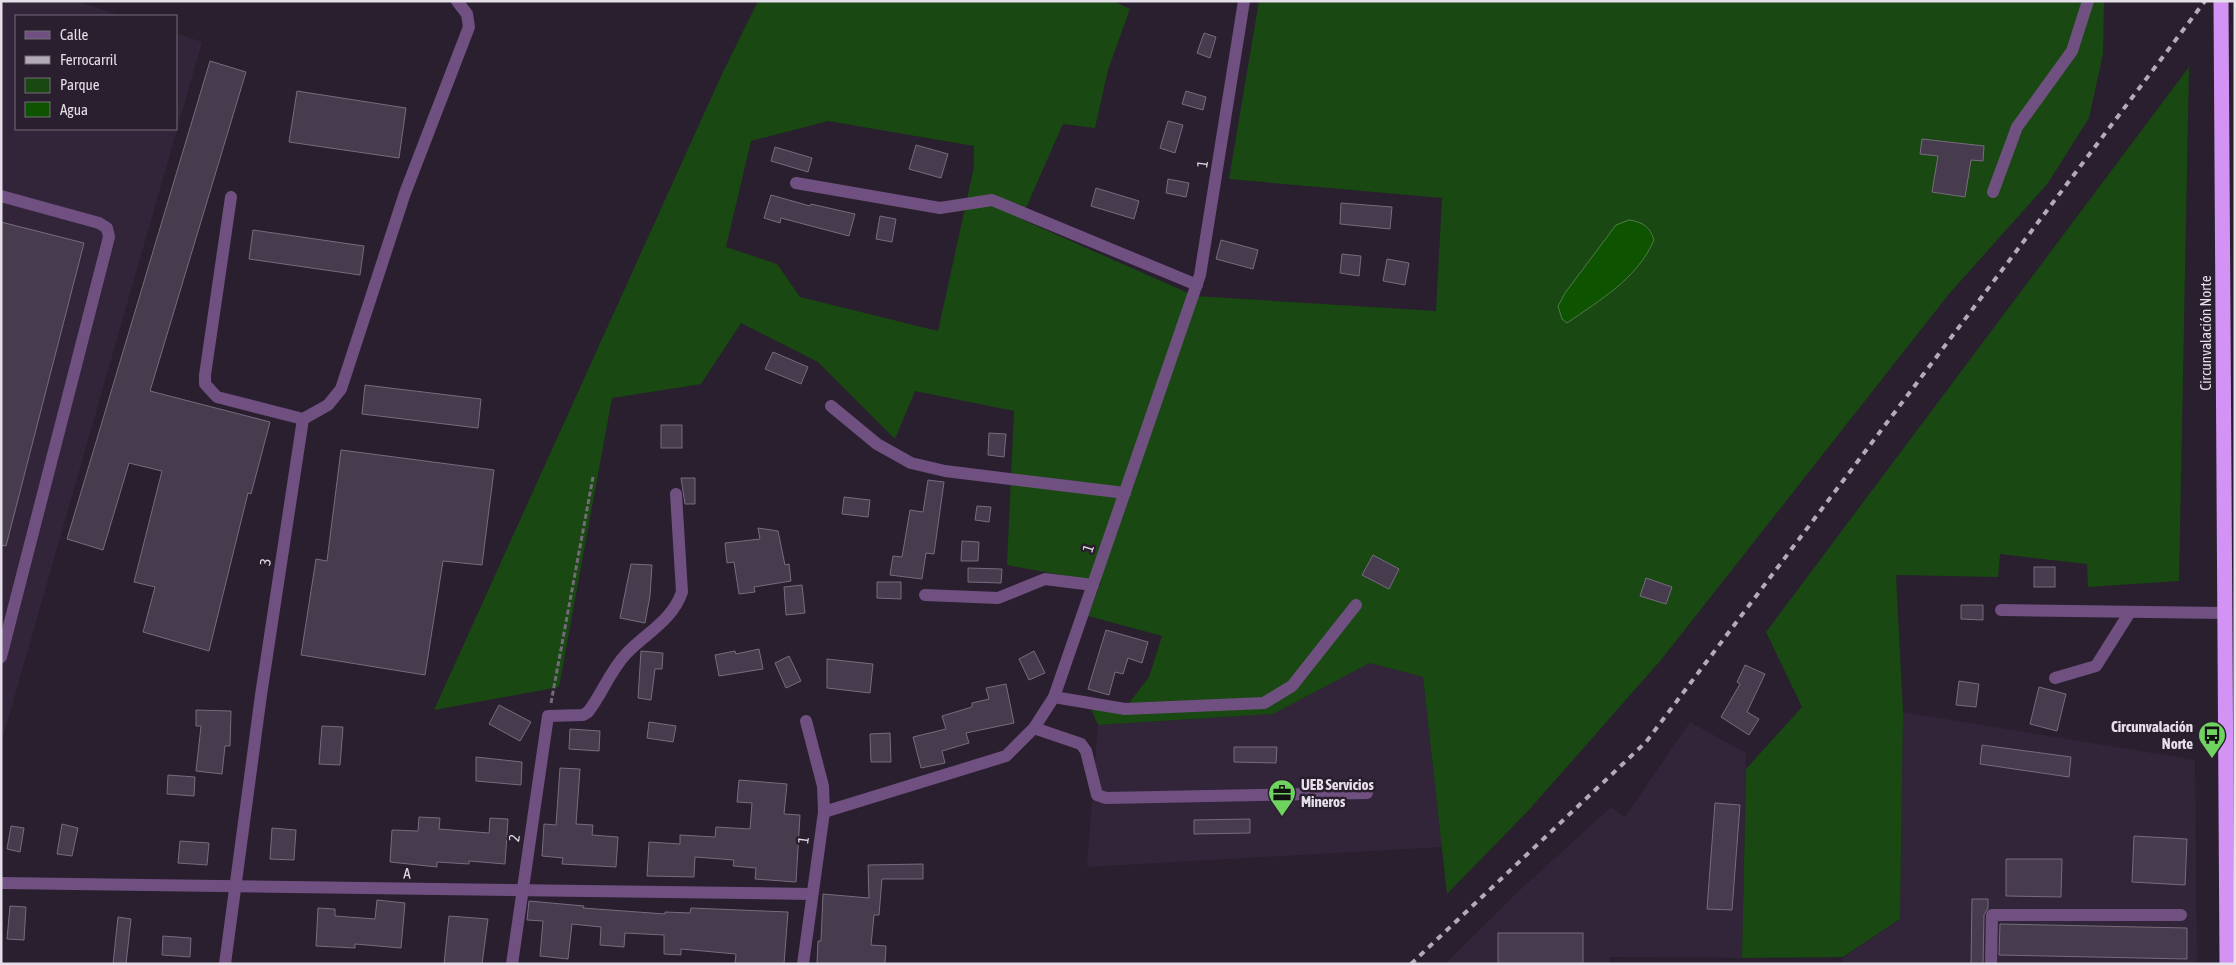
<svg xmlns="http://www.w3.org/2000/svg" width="2236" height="965" font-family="'Asap Condensed',sans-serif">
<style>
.built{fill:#32253a}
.green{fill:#194812;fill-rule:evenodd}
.water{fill:#0d5300;stroke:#4e7d46}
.building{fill:#473c4d;stroke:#776b7e}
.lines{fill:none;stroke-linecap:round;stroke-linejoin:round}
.path{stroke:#736b78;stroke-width:3;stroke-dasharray:5 2.5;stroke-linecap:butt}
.minor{stroke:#6f5080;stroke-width:12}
.highway{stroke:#d293f4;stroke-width:15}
.rail{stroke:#b3acb8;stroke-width:4;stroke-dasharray:6 6;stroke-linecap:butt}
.labels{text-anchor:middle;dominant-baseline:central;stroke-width:5;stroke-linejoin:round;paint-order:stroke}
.street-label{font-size:15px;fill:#e5dfe9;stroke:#291f2e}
.poi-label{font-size:15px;font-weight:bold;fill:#e5dfe9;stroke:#291f2e;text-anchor:end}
</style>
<rect width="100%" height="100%" fill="#291f2e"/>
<g class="built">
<polygon points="1,1 76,1 123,16 16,16 16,129 176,129 176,33 202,42 1,744"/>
<polygon points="1370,663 1423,677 1442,847 1087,867 1098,725 1273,714"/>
<polygon points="1903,712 2195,760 2197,964 1843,964 1843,958 1900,919"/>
<polygon points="1690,722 1746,753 1742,958 1610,957 1610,964 1445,964 1521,889 1611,807 1625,817"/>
</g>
<g class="green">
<path d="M758,1H1113L1130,9L1108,70L1095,128L1063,124L1021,219L1195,296L1436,311L1442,198L1229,179L1259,1H2104L2103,54L2089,118L2048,183L1949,294L1661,660L1528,811L1447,894L1423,677L1370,663L1273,714L1098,725L1091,709L1129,703L1149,677L1162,636L1088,616L1101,582L1007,565L1014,411L915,391L895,439L818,362L741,323L701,384L612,398L559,687L434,710L722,74ZM828,121L974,146V167L938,331L800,297L777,264L726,247L751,141Z"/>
<polygon points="2189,67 2179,581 2088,587 2087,564 2000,554 1998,577 1896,575 1903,712 1900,919 1843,957 1742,958 1746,769 1802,707 1766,632"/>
</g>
<path class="water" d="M1629,220C1643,222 1650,227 1654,240C1637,279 1600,300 1567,323L1562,319L1558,306L1565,293L1616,225Z"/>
<g class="building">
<polygon points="1204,33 1216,37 1210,58 1197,53"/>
<polygon points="210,61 246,72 150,391 270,422 251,494 248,493 209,651 143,632 155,587 134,582 162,471 129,463 103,550 67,539"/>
<polygon points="297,91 406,108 399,158 289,142"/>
<polygon points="1186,91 1206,97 1203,110 1182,104"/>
<polygon points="1168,121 1183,125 1175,153 1160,148"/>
<polygon points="1922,139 1984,146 1983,161 1971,160 1965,197 1932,192 1938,156 1920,154"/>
<polygon points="916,145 948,154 941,178 909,169"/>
<polygon points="775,147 812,158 808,172 771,161"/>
<polygon points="1168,179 1189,183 1186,197 1166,193"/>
<polygon points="1096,188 1139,201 1134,219 1091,206"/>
<polygon points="771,195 810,206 811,204 855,214 849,236 781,218 780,223 764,218"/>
<polygon points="1341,203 1392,207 1390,229 1340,224"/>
<polygon points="880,216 896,219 892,242 876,239"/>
<polygon points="1,222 84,243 6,546 1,545"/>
<polygon points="253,230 364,246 360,275 249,259"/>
<polygon points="1221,240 1258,250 1253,269 1216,259"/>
<polygon points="1342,254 1361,256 1359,276 1340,273"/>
<polygon points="1387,259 1409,263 1405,285 1383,281"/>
<polygon points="773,352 808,367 801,384 765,369"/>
<polygon points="365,385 481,399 478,428 362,414"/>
<rect x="661" y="425" width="21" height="23"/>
<polygon points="989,433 1006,434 1004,457 988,455"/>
<polygon points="341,450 494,470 482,565 443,561 425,675 301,655 316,559 327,561"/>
<polygon points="681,478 695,478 695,504 685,504"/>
<polygon points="928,480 944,482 934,554 926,553 922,579 890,575 893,556 902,557 910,510 923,512"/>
<polygon points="844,497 870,500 868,517 842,514"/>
<polygon points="977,506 991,507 989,522 975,520"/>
<polygon points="758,528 778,531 785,565 789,564 791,581 754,587 755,592 739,594 734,562 727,563 725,543 760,539"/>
<polygon points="962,541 979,542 978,561 961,561"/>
<polygon points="1373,555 1399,569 1389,589 1362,575"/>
<polygon points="631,564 652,565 650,596 645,623 620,618"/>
<rect x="2034" y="567" width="21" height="20"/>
<polygon points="968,568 1002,569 1001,583 968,582"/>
<polygon points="1646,578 1672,587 1666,604 1640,596"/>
<polygon points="877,582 901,582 901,599 877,598"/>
<polygon points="802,585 805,613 786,615 784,587"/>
<polygon points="1961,605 1983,605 1983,620 1961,619"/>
<polygon points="1106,630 1148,642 1142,663 1128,658 1123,674 1115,672 1109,695 1088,689"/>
<polygon points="759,649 763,669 719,676 715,655 735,651 736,654"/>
<polygon points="641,651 663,653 662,669 655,669 651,700 638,698"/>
<polygon points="1034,651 1045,673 1029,680 1019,659"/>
<polygon points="789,656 801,681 786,688 775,663"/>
<polygon points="827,659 873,664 870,693 827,688"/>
<polygon points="1745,665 1765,674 1747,712 1759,719 1749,735 1721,717 1740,684 1737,682"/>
<polygon points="1959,681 1979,684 1976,707 1956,705"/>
<polygon points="1006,684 1014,723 966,733 969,743 942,751 945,763 921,768 913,737 946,729 942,716 972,707 972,703 989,699 986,688"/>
<polygon points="2039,687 2066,694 2057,731 2030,724"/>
<polygon points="499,705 531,722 520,741 489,724"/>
<polygon points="196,710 231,711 230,746 225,746 222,774 196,771 201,726 196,726"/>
<polygon points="649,722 676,726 673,742 647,738"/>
<polygon points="322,726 343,727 340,765 319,764"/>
<polygon points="570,729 600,731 599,751 569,749"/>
<polygon points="890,733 891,762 871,762 870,734"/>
<polygon points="1982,745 2071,757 2069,777 1980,764"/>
<polygon points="1234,747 1277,747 1276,763 1234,762"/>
<polygon points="476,757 522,762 521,785 476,781"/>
<polygon points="560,768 580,769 576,824 593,825 592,835 618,837 616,867 562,864 563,858 542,856 544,824 556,825"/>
<polygon points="168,775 195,777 194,796 167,794"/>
<polygon points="739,780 787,784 784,814 800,815 796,882 755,879 756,868 733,866 734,860 695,857 694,877 647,876 649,842 680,844 680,835 715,837 716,827 750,829 752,803 737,802"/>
<polygon points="1715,803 1740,805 1732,910 1707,909"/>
<polygon points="419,817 440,818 439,829 489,833 490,818 508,819 505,864 469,861 469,864 437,862 437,867 390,862 392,830 418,831"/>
<polygon points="1250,819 1250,833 1194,834 1194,820"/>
<polygon points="62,824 78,828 72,856 57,854"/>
<polygon points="11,826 24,828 20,852 7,849"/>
<polygon points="272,828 296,830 294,860 270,859"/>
<polygon points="2134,836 2187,839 2185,885 2132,882"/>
<polygon points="180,841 209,843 207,865 178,863"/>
<polygon points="2006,859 2062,859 2061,897 2006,896"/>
<polygon points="923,864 923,879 882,879 879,915 874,915 871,945 886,946 885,964 817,964 818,941 821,941 823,894 869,898 868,865"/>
<polygon points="1972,899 1988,899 1988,908 1984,915 1983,964 1971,964"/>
<polygon points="377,900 405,903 401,948 355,944 355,948 316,946 318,908 335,909 335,916 375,919"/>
<polygon points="529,901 584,906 583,908 665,914 665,912 690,913 691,908 788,912 784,964 735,964 736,954 681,949 681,955 664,954 664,935 625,933 624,947 600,945 601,927 572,924 568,959 540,956 543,921 527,920"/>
<polygon points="10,906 26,907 24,940 7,939"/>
<polygon points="449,916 488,919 482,964 444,964"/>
<polygon points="118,917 131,919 126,964 113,964"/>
<polygon points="2000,924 2187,928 2187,959 1999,955"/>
<rect x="1498" y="933" width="85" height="31"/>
<polygon points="163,936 191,938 190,957 162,955"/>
</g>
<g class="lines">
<polyline class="path" points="551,703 593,477"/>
<g class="minor">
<polyline points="796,183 940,208 992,200 1197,285"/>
<polyline points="1993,192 2017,127 2072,51 2088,1"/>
<polyline points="1,196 99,223 107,228 109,237 1,657"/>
<polyline points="231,197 205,375 205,384 217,397 303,419"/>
<polyline points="831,406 877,444 911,463 945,471 1125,493"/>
<polyline points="925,595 998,598 1045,579 1093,585"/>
<polyline points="2001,610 2225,613"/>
<polyline points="2055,678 2096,666 2130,612"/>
<polyline points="1054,697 1125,709 1264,703 1292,686 1356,605"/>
<polyline points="1034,728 1081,744 1086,751 1097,795 1106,798 1367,793"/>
<polyline points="824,812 1006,756 1034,728 1054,697 1200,275 1244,1"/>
<polyline points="1,883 812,894"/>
<polyline points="225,964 261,695 303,419 328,405 341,389 405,193 469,27 467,14 457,1"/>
<path d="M512,964L548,716L583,715L588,712C602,694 610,671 626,654C646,633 672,621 682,592L676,494"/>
<polyline points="803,964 824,812 823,786 806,721"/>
<polyline points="1991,964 1992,915 2181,915"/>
</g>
<polyline class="highway" points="2221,1 2227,964"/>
<polyline class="rail" points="1411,964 1646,742 2205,1"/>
</g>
<defs>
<g id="bus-pin" transform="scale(1.4375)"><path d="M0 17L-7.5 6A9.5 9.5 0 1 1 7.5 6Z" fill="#6fd360" stroke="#291f2e"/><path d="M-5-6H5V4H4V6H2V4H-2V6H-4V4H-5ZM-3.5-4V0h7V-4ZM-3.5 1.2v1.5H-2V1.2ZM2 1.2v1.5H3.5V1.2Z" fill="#111"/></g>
<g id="office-pin" transform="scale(1.4375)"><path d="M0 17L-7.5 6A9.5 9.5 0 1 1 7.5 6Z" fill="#6fd360" stroke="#291f2e"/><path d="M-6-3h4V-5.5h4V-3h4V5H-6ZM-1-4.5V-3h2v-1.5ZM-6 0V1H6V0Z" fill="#111"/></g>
</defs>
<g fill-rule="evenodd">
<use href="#bus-pin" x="2212" y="735"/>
<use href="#office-pin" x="1282" y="793"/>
</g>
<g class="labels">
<g class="street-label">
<text transform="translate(1202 164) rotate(-81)">1</text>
<text transform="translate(2205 333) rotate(-90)">Circunvalación Norte</text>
<text transform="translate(1088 548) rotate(-71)">1</text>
<text transform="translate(265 562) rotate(-81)">3</text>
<text transform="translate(514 838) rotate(-82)">2</text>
<text transform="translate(803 840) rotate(-82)">1</text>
<text transform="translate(407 873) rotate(1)">A</text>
</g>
<g class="poi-label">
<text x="2193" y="726">Circunvalación<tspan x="2193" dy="17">Norte</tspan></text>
<text x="1301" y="784" text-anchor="start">UEB Servicios<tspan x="1301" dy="17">Mineros</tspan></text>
</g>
</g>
<rect width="2236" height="965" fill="none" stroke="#e5dfe9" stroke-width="5"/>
<rect x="15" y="15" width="162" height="115" fill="#291f2e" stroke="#746c79"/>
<rect x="25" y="31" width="25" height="8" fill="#6f5080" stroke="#746c79"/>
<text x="60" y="40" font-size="15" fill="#e5dfe9">Calle</text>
<rect x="25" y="56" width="25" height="8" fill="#b3acb8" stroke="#746c79"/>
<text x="60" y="65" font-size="15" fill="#e5dfe9">Ferrocarril</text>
<rect x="25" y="78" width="25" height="15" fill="#194812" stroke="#746c79"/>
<text x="60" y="90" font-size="15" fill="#e5dfe9">Parque</text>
<rect x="25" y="102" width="25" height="15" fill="#0d5300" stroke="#746c79"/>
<text x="60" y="115" font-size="15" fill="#e5dfe9">Agua</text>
</svg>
